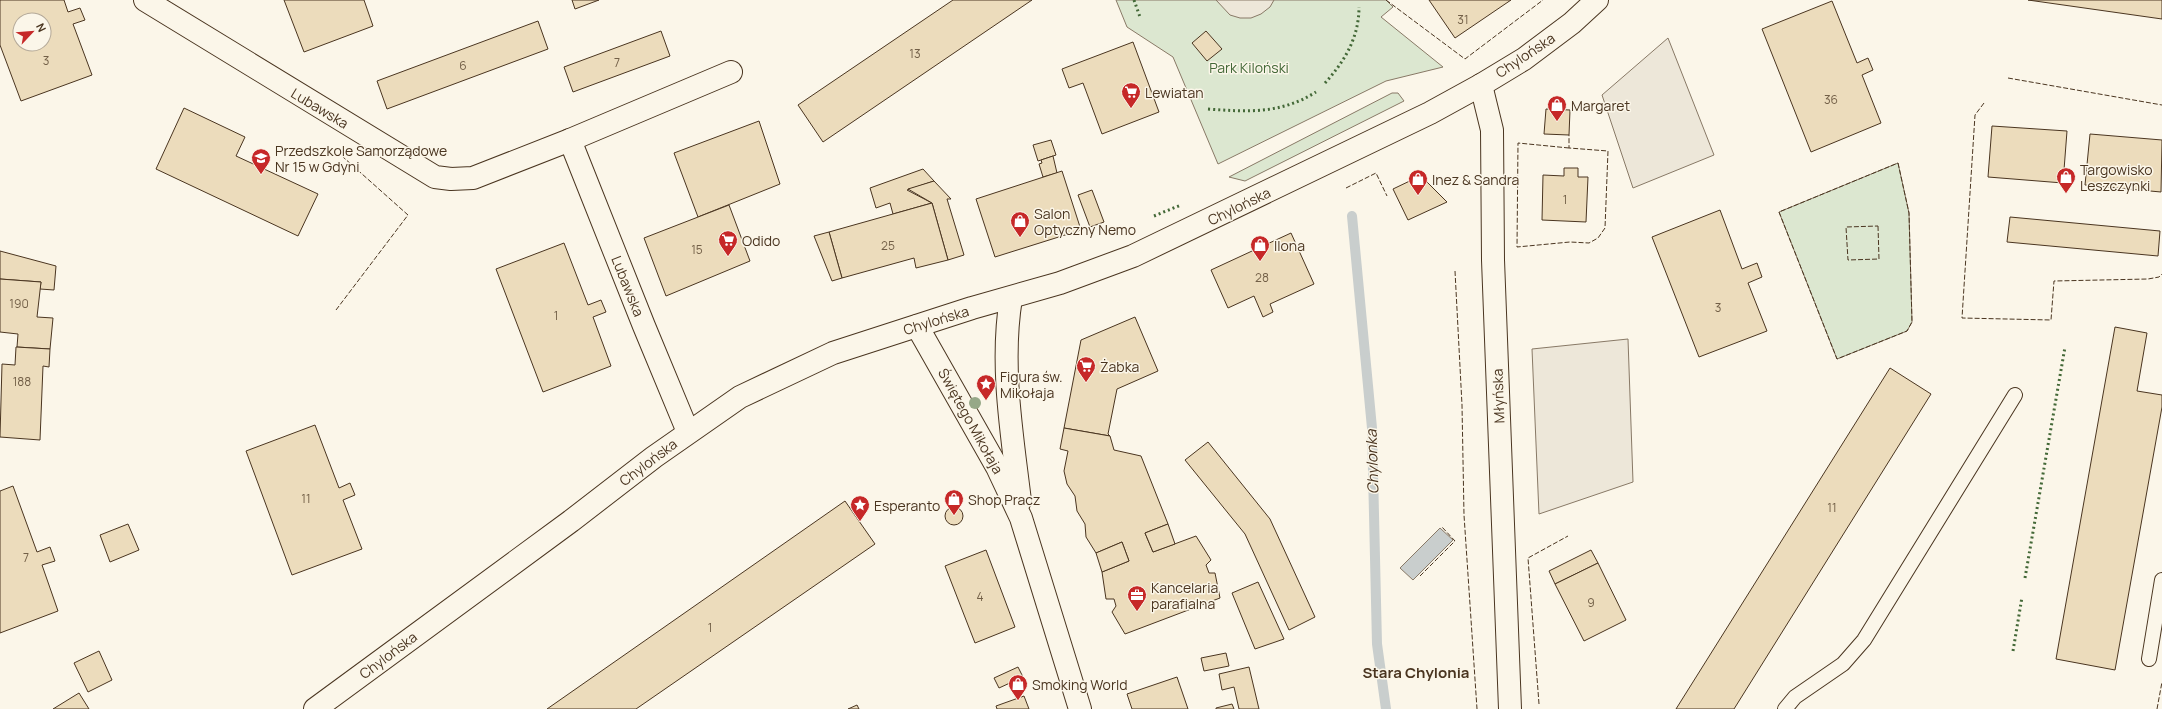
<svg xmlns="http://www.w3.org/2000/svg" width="2162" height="709" font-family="Manrope,sans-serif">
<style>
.green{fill:#dce7d0;stroke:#887966}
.parking{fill:#ede7d9;stroke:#887966}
.water{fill:#c9cecd;stroke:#887966}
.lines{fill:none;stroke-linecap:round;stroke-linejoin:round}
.stream{stroke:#c9cecd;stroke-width:10}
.building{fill:#ecdcbc;stroke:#4a3520;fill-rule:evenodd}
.service-casing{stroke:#4a3520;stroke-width:16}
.minor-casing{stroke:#4a3520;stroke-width:24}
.tertiary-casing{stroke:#4a3520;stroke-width:24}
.service{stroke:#fbf6e9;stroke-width:14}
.minor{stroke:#fbf6e9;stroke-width:22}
.tertiary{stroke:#fbf6e9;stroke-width:22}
.hedge{stroke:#436837;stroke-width:3;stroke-dasharray:2 3;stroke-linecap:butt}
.fence{stroke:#4a3520;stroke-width:1;stroke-dasharray:5 2;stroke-linecap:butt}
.tree{fill:#96a887}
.labels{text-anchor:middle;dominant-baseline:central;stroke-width:3;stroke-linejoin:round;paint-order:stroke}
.number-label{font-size:12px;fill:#725f47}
.street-label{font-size:14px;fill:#4a3520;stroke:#fbf6e9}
.park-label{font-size:14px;fill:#436837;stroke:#fbf6e9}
.poi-label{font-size:14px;fill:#4a3520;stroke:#fbf6e9;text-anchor:start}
.water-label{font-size:15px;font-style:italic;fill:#4a3520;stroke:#fbf6e9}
.neighbourhood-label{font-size:15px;font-weight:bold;fill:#4a3520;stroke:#fbf6e9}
</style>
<rect width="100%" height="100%" fill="#fbf6e9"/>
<g class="green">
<polygon points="1116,0 1386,0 1393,7 1381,17 1443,67 1386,81 1218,164 1173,57 1127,27"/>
<polygon points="1392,93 1398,93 1404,101 1245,181 1229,177"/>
<polygon points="1898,163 1909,213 1912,322 1907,331 1837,359 1779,212"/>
</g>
<g class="parking">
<polygon points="1216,0 1274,0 1270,7 1261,14 1251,18 1240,18 1230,15"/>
<polygon points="1668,38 1714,155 1633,188 1602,95"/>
<polygon points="1628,339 1633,482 1539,514 1532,349"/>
</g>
<polygon class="water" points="1440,528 1453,540 1413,580 1400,568"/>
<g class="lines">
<polyline class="stream" points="1352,216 1372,428 1377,644 1386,709"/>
</g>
<g class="building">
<path d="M0,0H64L68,12L80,8L85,20L73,24L92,75L21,101L0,45ZM20,20H44V44H20Z"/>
<polygon points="284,0 364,0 373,26 304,52"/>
<polygon points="572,0 599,0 575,9"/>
<polygon points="953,0 1032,0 823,142 798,105"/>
<polygon points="1429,0 1511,0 1455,38"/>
<polygon points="2028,0 2162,0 2162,19"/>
<polygon points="1832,1 1857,63 1868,58 1873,70 1862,75 1881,123 1811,152 1762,29"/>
<polygon points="538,21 548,49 387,109 377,81"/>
<polygon points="661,31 670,56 573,92 564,67"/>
<polygon points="1206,31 1222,49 1207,61 1192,43"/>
<polygon points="1133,42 1159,112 1102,134 1083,83 1069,88 1062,69"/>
<polygon points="184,108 245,137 236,156 318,194 298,236 156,169"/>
<polygon points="1546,109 1570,110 1569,135 1544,134"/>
<polygon points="759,121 780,184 698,217 674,153"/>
<polygon points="1992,126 2067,131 2063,183 1988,177"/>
<polygon points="2090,134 2162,140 2161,192 2085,185"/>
<polygon points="1051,140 1056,155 1038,161 1033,145"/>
<polygon points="1053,156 1057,173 1043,177 1039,164 1042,163 1041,160"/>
<polygon points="1564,168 1578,168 1578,177 1588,177 1586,222 1542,220 1543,175 1564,176"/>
<polygon points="923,169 934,181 907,190 932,203 893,214 890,203 876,208 870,188"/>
<polygon points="1062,171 1081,230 995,257 976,199"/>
<polygon points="1416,178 1424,179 1447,202 1408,220 1393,189"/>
<polygon points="934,181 951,199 947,199 964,255 948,260 932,203 908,189"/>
<polygon points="1092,190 1104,222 1090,227 1078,195"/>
<polygon points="932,203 948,260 916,268 914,258 842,278 829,232"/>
<polygon points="729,205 750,261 666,296 644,238"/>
<polygon points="1720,210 1742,269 1757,263 1762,277 1748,283 1767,331 1699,357 1652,237"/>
<polygon points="2010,217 2160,231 2158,256 2007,242"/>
<polygon points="829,232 842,278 832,281 814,236"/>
<polygon points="1291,233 1314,284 1270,304 1273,312 1263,317 1254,296 1228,308 1211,270"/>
<polygon points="564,243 588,305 601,300 606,312 593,317 611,366 543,392 496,269"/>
<polygon points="0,251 56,266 54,290 40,289 41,282 0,279"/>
<polygon points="0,279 41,282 37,317 53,318 50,349 17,347 18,334 0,332"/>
<polygon points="1135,317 1158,371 1117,389 1108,434 1110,436 1064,428 1081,340"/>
<polygon points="2115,327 2147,333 2137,391 2162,395 2162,407 2115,670 2056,659"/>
<polygon points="16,347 50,349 49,367 43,366 40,440 0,437 2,364 15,365"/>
<polygon points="1890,368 1931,394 1734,709 1676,709"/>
<polygon points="315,425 339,488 350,483 355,495 343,500 362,549 292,575 246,451"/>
<polygon points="1064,428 1110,436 1114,450 1141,456 1168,524 1145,533 1153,552 1196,536 1211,560 1206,565 1209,573 1215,573 1220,598 1125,634 1112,612 1116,606 1114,599 1106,599 1102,572 1129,561 1122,542 1096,553 1086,537 1085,524 1077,511 1075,496 1067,484 1064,471 1068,451 1060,449"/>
<polygon points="1208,442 1270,519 1315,617 1289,630 1245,534 1185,460"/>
<polygon points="13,486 37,552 50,547 55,561 42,565 58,611 0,633 0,491"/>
<polygon points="845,501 875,544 636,709 547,709"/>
<circle cx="954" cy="516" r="9"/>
<polygon points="128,524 139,550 110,562 100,535"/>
<polygon points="1168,524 1175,544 1153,552 1145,533"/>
<polygon points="1122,542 1129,561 1102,572 1096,553"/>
<polygon points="986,550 1015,627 975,643 945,566"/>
<polygon points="1591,550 1598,563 1555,584 1549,571"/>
<polygon points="1598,563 1626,620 1584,641 1555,584"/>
<polygon points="1258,582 1284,639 1255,649 1232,593"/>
<polygon points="99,651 112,680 88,692 74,663"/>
<polygon points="1226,653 1229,666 1204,671 1201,658"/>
<polygon points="1018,667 1023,677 999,688 994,678"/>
<polygon points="1249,667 1259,709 1239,709 1234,687 1222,690 1219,674"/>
<polygon points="1177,677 1188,709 1132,709 1127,694"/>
<polygon points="79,693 89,709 53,709"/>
<polygon points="1024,696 1029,709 997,709 996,706"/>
<polygon points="1232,704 1234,709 1216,709 1216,708"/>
<polygon points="857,705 859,709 848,709"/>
</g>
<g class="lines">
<g class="service-casing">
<g id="service">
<polyline points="2149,659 2162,580"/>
<polyline points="1785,709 1795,697 1843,664 1864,640 2015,395"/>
</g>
</g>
<g class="minor-casing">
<g id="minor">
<polyline points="145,0 435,177 451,179 473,178 570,140 731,72"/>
<polyline points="1481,85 1492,130 1493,260 1510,709"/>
<polyline points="570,140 644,326 688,432"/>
<path d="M1011,298C1000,365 1012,434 1020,501"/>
<polyline points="917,326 997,467 1021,518 1080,709"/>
</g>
</g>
<g class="tertiary-casing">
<polyline id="tertiary" points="315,709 571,521 654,457 740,397 833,353 972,308 1060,283 1133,256 1430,113 1481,85 1524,59 1572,23 1597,0"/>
</g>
<use href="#service" class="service"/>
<use href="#minor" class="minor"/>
<use href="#tertiary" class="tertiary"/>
<g class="hedge">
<polyline points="1134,0 1140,17"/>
<path d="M1325,83C1345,61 1359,37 1359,7"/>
<path d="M1208,109C1248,112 1281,114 1316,92"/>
<polyline points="1154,216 1181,205"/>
<polyline points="2025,578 2065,347"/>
<polyline points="2013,651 2022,597"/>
</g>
<g class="fence">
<polyline points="1386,0 1465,59 1543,0"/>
<polyline points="2008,78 2162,105"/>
<polyline points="1984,103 1975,115 1962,318 2051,320 2054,281 2148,279 2159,277 2162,274"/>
<polyline points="1569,148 1518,143 1517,247 1570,242 1589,243 1598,238 1605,228 1608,151 1569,148 1569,135"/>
<polygon points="1898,163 1909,213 1912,322 1907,331 1837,359 1779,212"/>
<polyline points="1346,188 1376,173 1387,196"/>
<polygon points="1878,226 1879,259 1848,260 1846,227"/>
<polyline points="1455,271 1462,405 1464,515 1477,709"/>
<polyline points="336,310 408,215 343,157"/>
<polyline points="1420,576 1455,541 1442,527"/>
<polyline points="1539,704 1528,558 1568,536"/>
<polyline points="2157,709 2162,682"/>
</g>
</g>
<circle class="tree" cx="975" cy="403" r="6"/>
<defs>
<g id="supermarket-pin" transform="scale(1)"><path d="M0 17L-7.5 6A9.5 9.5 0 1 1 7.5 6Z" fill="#c62828" stroke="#fbf6e9"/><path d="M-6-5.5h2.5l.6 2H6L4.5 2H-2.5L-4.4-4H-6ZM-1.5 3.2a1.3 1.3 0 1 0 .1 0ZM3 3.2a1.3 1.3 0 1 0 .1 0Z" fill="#fff"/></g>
<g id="shop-pin" transform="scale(1)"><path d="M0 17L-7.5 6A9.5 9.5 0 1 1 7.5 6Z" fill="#c62828" stroke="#fbf6e9"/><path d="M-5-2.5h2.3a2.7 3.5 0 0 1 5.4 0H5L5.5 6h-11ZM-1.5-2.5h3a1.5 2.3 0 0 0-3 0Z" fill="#fff"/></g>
<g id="school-pin" transform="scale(1)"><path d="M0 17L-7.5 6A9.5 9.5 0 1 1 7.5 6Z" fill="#c62828" stroke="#fbf6e9"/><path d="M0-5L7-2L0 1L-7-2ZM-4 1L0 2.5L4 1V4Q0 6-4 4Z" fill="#fff"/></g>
<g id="sight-pin" transform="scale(1)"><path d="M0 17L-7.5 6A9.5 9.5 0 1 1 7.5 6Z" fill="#c62828" stroke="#fbf6e9"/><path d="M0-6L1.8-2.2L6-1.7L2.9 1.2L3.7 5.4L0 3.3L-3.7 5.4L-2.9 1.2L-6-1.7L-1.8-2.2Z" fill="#fff"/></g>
<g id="office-pin" transform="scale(1)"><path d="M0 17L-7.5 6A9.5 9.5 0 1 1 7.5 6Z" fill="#c62828" stroke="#fbf6e9"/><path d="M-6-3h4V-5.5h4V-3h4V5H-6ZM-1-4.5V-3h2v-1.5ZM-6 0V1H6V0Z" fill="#fff"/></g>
</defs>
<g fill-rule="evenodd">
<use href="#supermarket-pin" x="1131" y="92"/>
<use href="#shop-pin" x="1557" y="105"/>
<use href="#school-pin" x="261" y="158"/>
<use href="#shop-pin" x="2066" y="177"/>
<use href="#shop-pin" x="1418" y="179"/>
<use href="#shop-pin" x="1020" y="221"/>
<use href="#supermarket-pin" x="728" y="240"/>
<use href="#shop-pin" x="1260" y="245"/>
<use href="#supermarket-pin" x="1086" y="366"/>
<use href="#sight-pin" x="986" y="384"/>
<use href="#shop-pin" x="954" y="499"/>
<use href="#sight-pin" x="860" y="505"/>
<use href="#office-pin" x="1137" y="595"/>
<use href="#shop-pin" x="1018" y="684"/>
</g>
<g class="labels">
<g class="number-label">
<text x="1463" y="19">31</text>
<text x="915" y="53">13</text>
<text x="46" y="60">3</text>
<text x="617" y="62">7</text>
<text x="463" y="65">6</text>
<text x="1831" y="99">36</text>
<text x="1565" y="199">1</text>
<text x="888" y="245">25</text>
<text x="697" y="249">15</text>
<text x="1262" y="277">28</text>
<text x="19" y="303">190</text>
<text x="1718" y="307">3</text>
<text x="556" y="315">1</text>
<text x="22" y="381">188</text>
<text x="306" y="498">11</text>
<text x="1832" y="507">11</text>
<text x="26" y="557">7</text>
<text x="980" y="596">4</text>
<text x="1591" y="602">9</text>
<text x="710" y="627">1</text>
</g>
<g class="street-label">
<text transform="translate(1525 55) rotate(-34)">Chylońska</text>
<text transform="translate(320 108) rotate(31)">Lubawska</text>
<text transform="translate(1239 206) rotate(-26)">Chylońska</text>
<text transform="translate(628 286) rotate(68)">Lubawska</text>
<text transform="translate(936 320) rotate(-17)">Chylońska</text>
<text transform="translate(1498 396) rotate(-92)">Młyńska</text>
<text transform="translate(971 421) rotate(61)">Świętego Mikołaja</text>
<text transform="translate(648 462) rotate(-37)">Chylońska</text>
<text transform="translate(388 655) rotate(-37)">Chylońska</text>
</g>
<g class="park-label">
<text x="1249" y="67">Park Kiloński</text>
</g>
<g class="poi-label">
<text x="1145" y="92">Lewiatan</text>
<text x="1571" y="105">Margaret</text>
<text x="275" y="150">Przedszkole Samorządowe<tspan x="275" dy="16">Nr 15 w Gdyni</tspan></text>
<text x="2080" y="169">Targowisko<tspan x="2080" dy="16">Leszczynki</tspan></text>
<text x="1432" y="179">Inez &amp; Sandra</text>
<text x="1034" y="213">Salon<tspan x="1034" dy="16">Optyczny Nemo</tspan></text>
<text x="742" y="240">Odido</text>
<text x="1274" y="245">Ilona</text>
<text x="1100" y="366">Żabka</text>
<text x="1000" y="376">Figura św.<tspan x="1000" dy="16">Mikołaja</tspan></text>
<text x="968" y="499">Shop Pracz</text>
<text x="874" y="505">Esperanto</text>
<text x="1151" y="587">Kancelaria<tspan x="1151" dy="16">parafialna</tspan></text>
<text x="1032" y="684">Smoking World</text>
</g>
<g class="water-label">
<text transform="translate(1372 462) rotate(-92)">Chylonka</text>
</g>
<g class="neighbourhood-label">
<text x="1416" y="672">Stara Chylonia</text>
</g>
</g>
<g transform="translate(32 32) rotate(64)"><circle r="19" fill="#fbf6e9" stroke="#b4a999"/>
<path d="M0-3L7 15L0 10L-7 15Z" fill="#c62828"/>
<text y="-6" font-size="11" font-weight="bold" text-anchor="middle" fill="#4a3520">N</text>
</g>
</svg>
